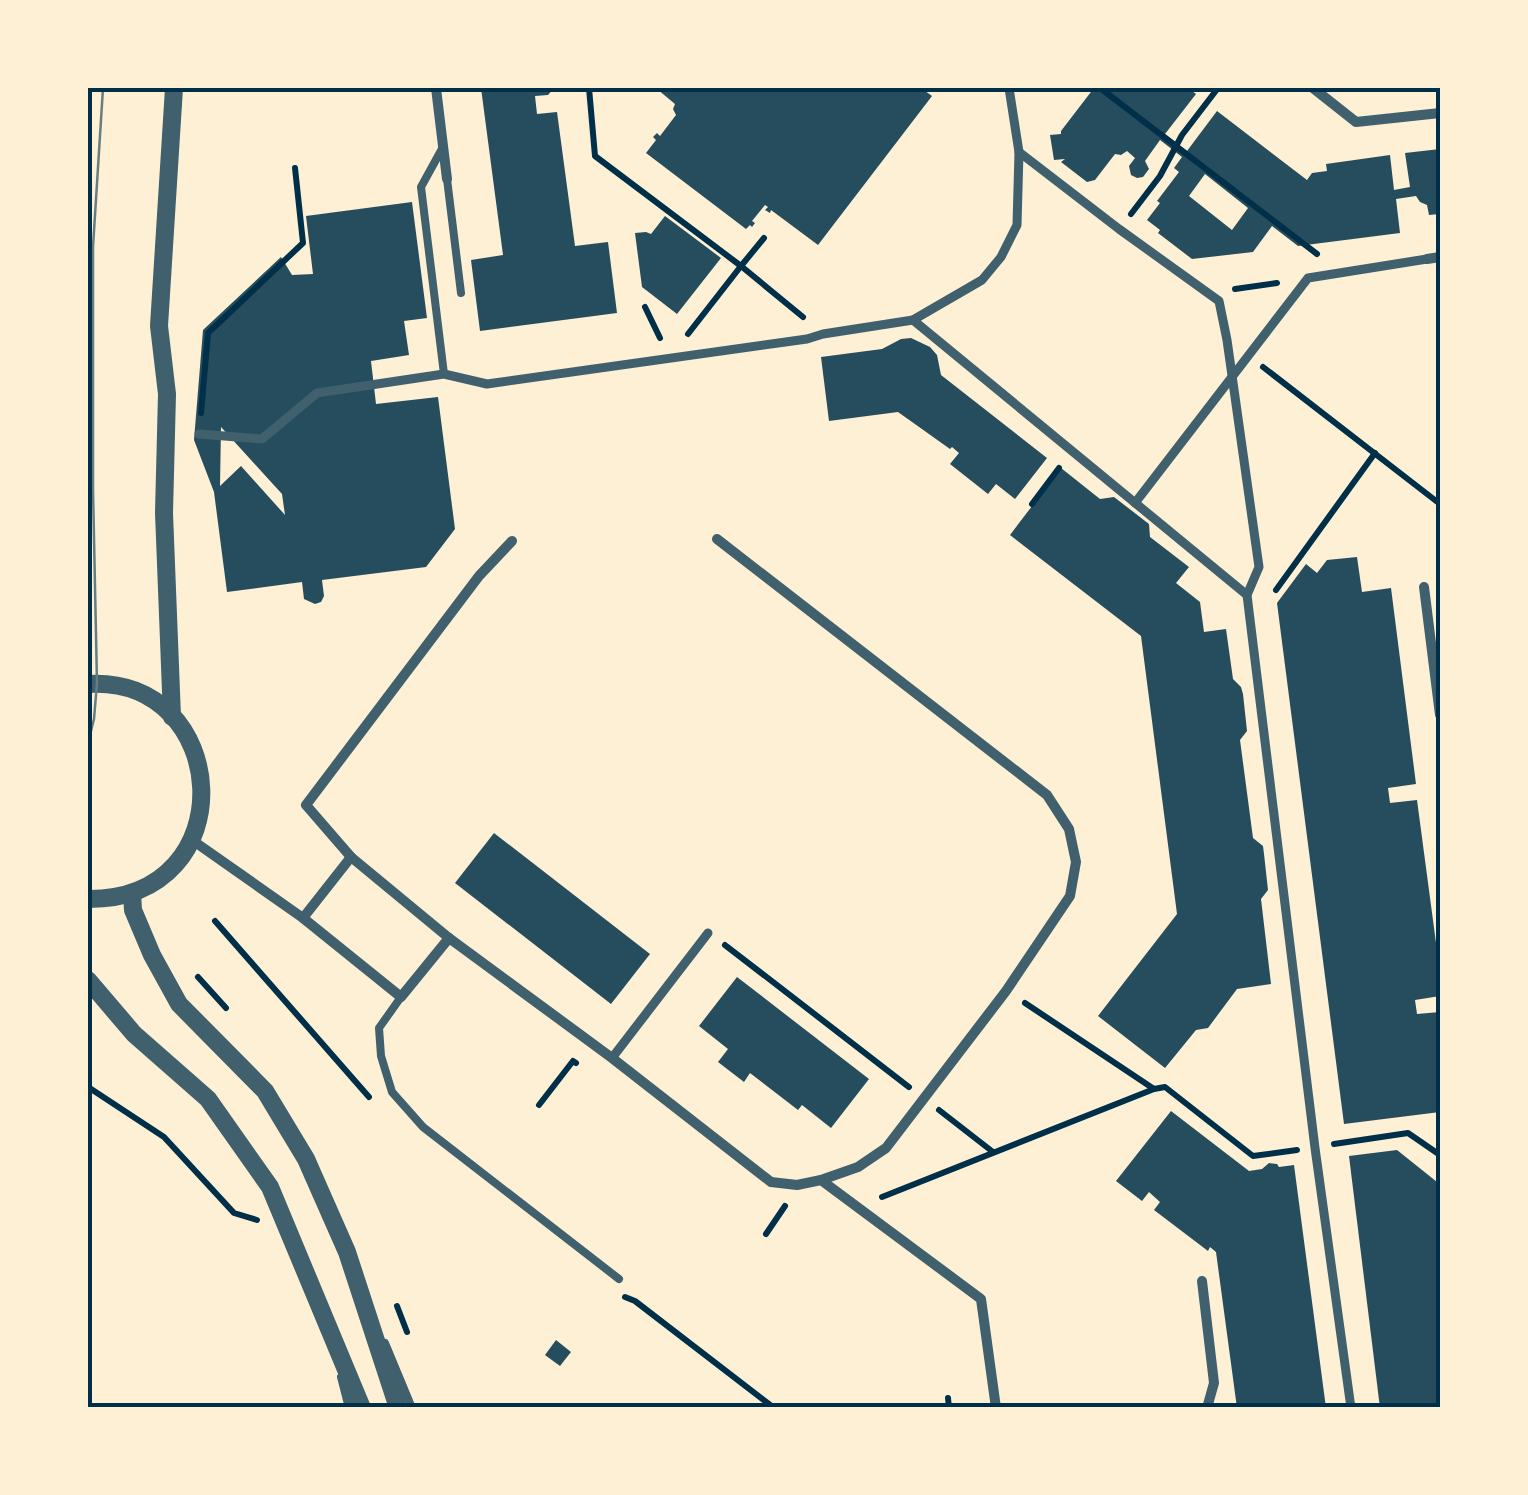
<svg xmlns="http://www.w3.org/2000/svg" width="1528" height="1495" font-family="Lato,sans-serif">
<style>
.building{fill:#264d5e;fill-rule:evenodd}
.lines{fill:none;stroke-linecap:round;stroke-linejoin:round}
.path{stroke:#003049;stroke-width:6}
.service{stroke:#3f606c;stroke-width:8}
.pedestrian{stroke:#3f606c;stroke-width:9}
.minor{stroke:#3f606c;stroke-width:10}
.tertiary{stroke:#3f606c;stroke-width:18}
.tram{stroke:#657d81;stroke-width:2.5}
.neatline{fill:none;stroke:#003049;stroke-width:4}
</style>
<rect width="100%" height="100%" fill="#fdf0d5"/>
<g class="building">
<polygon points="481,88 554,88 548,95 535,96 537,114 557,112 575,246 608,242 617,313 480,331 471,260 503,255"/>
<polygon points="650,88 921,88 932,96 818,245 771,210 770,213 765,210 768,207 765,205 752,221 755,223 752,227 750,225 746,229 646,153 656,140 653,137 657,133 660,136 676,115 673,109 675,104 657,89 655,92"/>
<path d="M1094,88H1188L1196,94L1165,134L1187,151L1217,111L1307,180L1312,173L1327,171L1326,164L1390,155L1394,190L1410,187L1405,153L1440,149V214L1429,215L1427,205L1420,202L1416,196L1396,199L1400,233L1298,246L1272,226L1253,252L1192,259L1158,233L1160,230L1147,220L1160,203L1157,201L1179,172L1174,168L1182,157L1160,140L1145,161L1149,169L1143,177L1137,178L1131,175L1129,166L1135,158L1127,151L1121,155L1115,154L1095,180L1087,182L1061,162L1065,159L1054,160L1050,135L1061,134V131ZM1205,174L1248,208L1232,230L1189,196Z"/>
<path d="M412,202L427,318L404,321L409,355L371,361L376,404L438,397L455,529L426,567L322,580L324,596L321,602L315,604L304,599L302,582L227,592L214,492L194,440L203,330L281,257L292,275L313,274L306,216ZM221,427L282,494L285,515L241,466L220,486Z"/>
<polygon points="665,216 721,258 677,314 642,287 635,233 646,232 651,234"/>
<polygon points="911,338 930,347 937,355 941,375 1047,458 1015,499 996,484 988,494 950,464 959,453 952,447 950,449 898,412 829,421 821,357 882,349 901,339"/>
<polygon points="1061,468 1100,499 1114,497 1149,524 1150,537 1189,567 1176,583 1200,602 1204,632 1226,629 1233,679 1241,687 1243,694 1247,731 1240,740 1253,838 1263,846 1264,854 1268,890 1261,899 1271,984 1237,989 1208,1028 1196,1030 1165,1068 1098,1016 1177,914 1141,636 1010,535"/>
<polygon points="1357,557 1362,592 1391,588 1416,784 1388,788 1390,803 1417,800 1440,973 1440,996 1415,1000 1417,1014 1440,1012 1440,1112 1344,1124 1277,603 1306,564 1317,573 1327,560"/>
<polygon points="494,833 650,954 611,1004 455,883"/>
<polygon points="737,977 869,1079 831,1128 802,1105 798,1110 750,1073 744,1082 718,1062 728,1049 699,1026"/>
<polygon points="1171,1111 1249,1171 1262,1169 1269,1163 1277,1164 1279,1167 1294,1165 1326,1408 1237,1408 1216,1252 1210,1247 1208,1251 1154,1210 1160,1202 1149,1192 1142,1201 1116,1181"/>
<polygon points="1397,1150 1437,1182 1440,1210 1440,1408 1380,1408 1349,1156"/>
<polygon points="556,1340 571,1352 560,1366 545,1355"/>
</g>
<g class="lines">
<g class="path">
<polyline points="589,88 595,156 741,266 688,334"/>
<polyline points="1100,88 1317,254"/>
<polyline points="1131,214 1160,176 1182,135 1218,88"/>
<polyline points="764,238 741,266 803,317"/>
<polyline points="1235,289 1277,283"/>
<polyline points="645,307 660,338"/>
<polyline points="1263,367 1440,504"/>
<polyline points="201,413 208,333 303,243 295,168"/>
<polyline points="1032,504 1059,468"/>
<polyline points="1276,590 1375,453"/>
<polyline points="215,921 369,1097"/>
<polyline points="725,945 909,1087"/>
<polyline points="198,977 226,1008"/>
<polyline points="1025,1003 1154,1089 1165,1087 1253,1156 1297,1150"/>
<polyline points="88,1087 164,1137 234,1213 257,1220"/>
<polyline points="539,1105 573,1061 576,1063"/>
<polyline points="939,1110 993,1152"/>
<polyline points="1334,1144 1408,1133 1440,1155"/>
<polyline points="882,1197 1154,1089"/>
<polyline points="766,1234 785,1206"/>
<polyline points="625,1297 635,1301 774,1408"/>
<polyline points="397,1306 407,1332"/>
<polyline points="948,1398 949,1408"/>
</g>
<g class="service">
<polyline points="443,147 421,187 444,374"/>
<polyline points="447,179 461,293"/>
<polyline points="401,997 379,1028 381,1056 392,1092 423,1127 619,1279"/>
<polyline points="385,1343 412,1408"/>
<polyline points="341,1377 349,1408"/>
</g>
<g class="pedestrian">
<polyline points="1009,88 1019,152"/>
<polygon points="1019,152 1119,229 1219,301 1227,340 1259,567 1247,595 913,320 982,280 1001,257 1017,225"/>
<polyline points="199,434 262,439 317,393 444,374 487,384 807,339 823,334 913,320"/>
<polyline points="1135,503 1308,278 1427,259"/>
<polyline points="1247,595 1315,1148 1351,1408"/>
<polyline points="612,1058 708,933"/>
</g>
<g class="minor">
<polyline points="436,88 447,179"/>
<polyline points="1313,88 1356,122 1440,113"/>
<polyline points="1427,259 1440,257"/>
<polyline points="512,541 479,576 306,805 351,857 449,938 612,1058 771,1182 797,1185 821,1180 858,1167 886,1148 1006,991 1070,896 1076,862 1069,829 1047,795 717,539"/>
<polyline points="1424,587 1440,715"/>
<polyline points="192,840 303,918 401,997 449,938"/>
<polyline points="303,918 351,857"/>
<polyline points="821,1180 981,1299 996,1408"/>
<polyline points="1202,1281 1214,1383 1207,1408"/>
</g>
<g class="tertiary">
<path d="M88,684C231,675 247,900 88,899"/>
<polyline points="172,717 164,513 167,394 159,326 174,88"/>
<polyline points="132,893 133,910 152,955 179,1004 265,1091 306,1159 347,1252 398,1408"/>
<polyline points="88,980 134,1034 208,1099 270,1187 362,1408"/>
</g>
<g class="tram">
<polyline points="88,89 88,88"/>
<polyline points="88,743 94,719 97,683 93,489 93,247 103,88"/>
</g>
</g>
<rect width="1528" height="1495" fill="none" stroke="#fdf0d5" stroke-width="180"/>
<rect x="90" y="90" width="1348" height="1315" class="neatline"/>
</svg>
